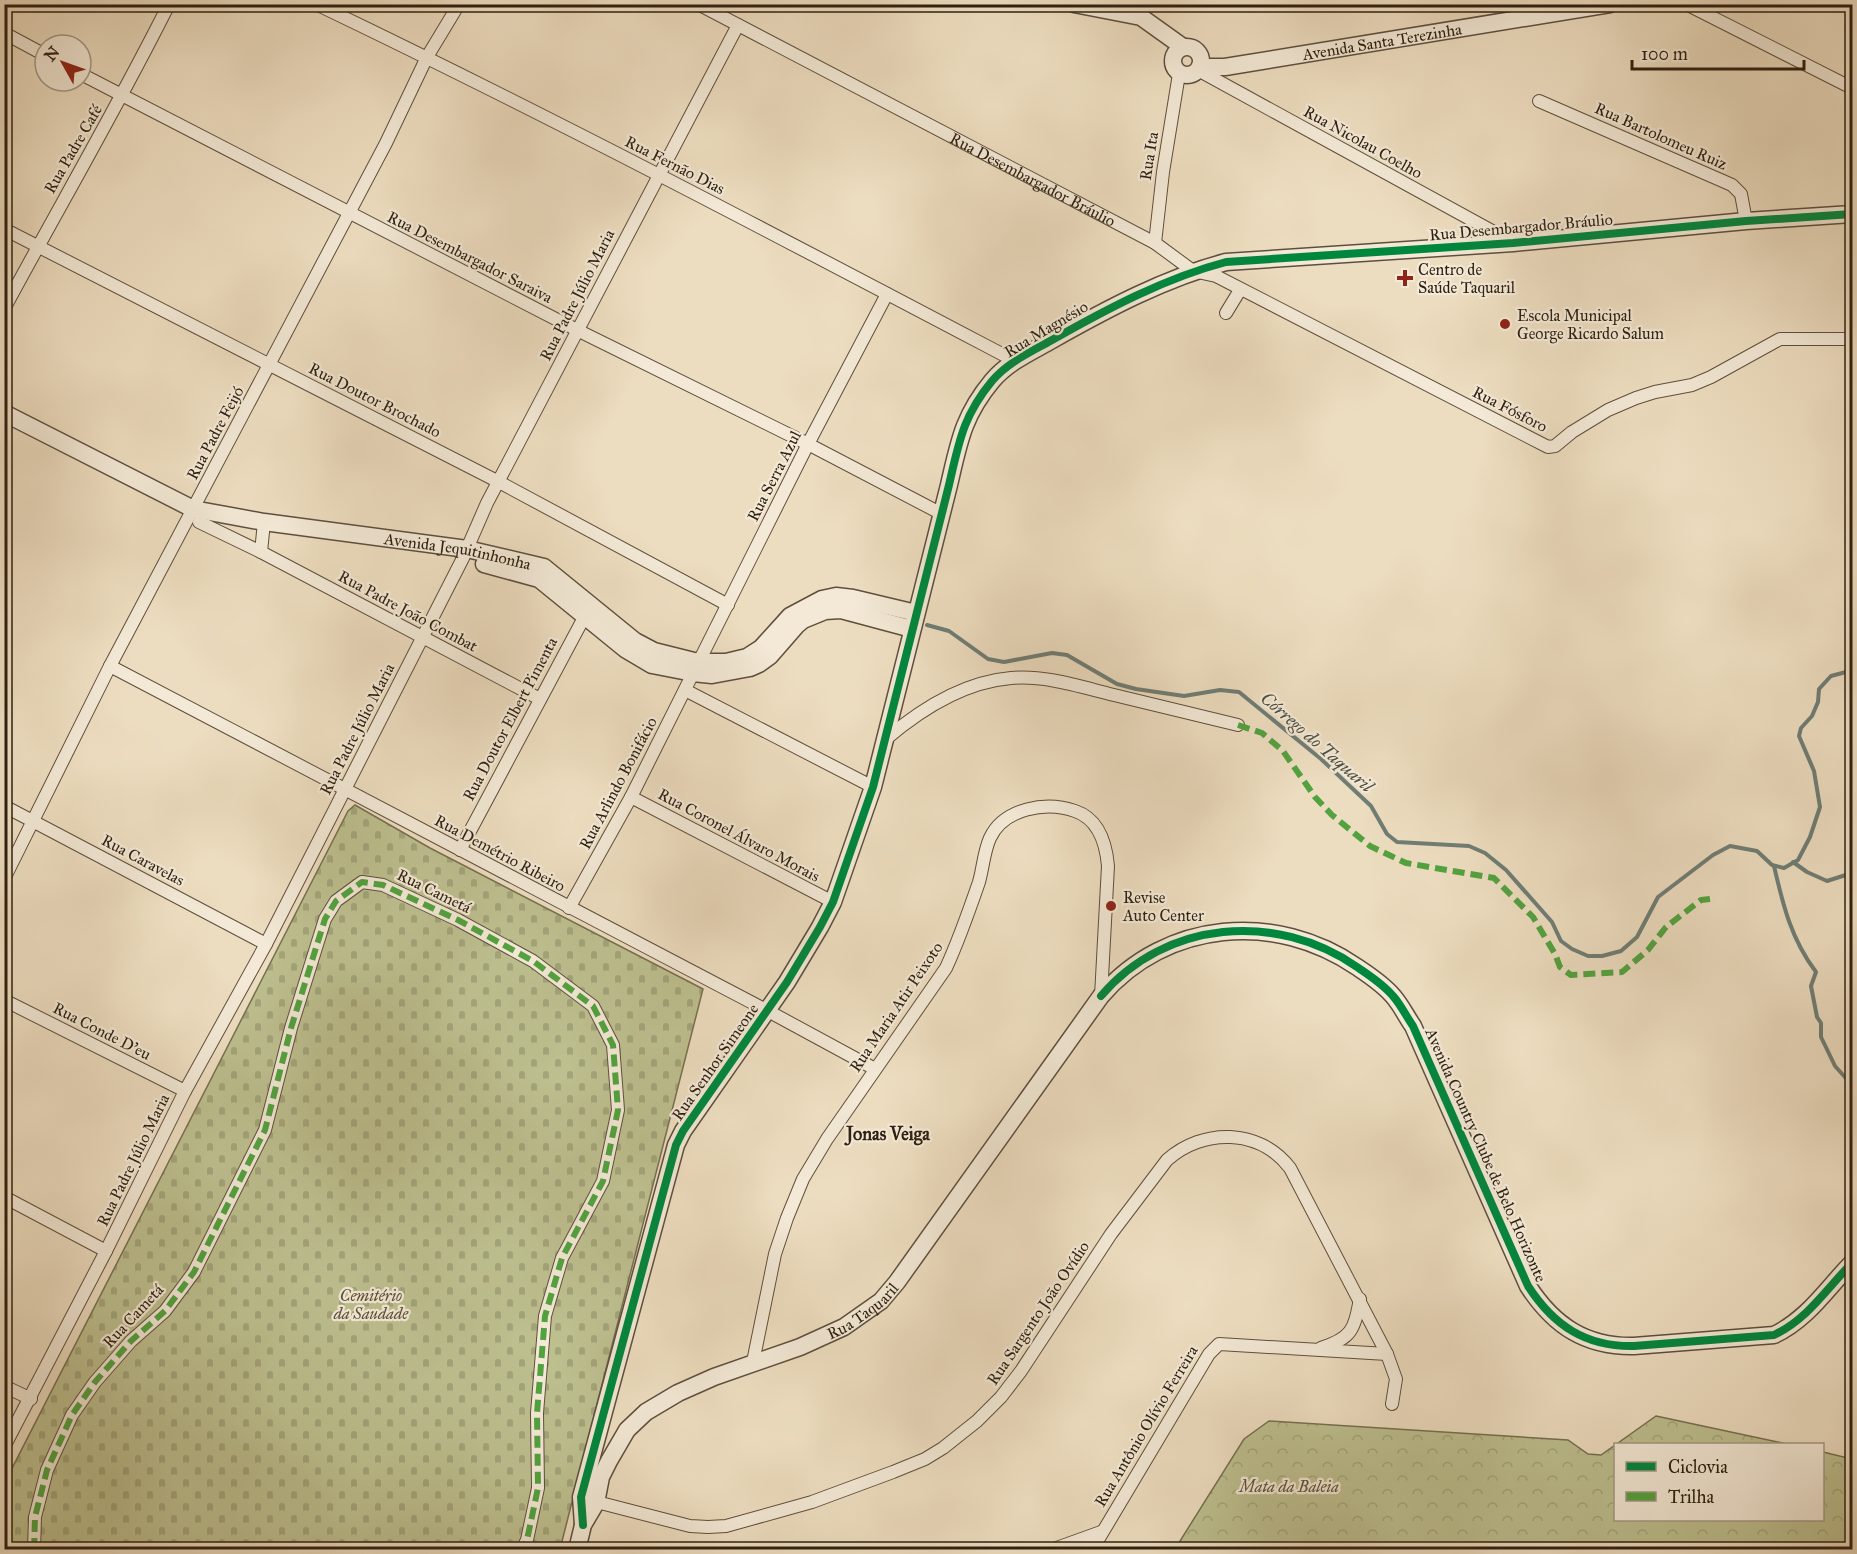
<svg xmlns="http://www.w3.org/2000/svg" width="1857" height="1554" font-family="'IM FELL Great Primer',serif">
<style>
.forest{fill:url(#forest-crowns);stroke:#767050;stroke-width:1.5}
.cemetery{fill:url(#cemetery-stones);stroke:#767050;stroke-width:1.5}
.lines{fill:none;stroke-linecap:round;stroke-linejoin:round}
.stream{stroke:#6f7d75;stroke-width:4}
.minor-casing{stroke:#5e4f3d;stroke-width:14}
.tertiary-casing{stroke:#5e4f3d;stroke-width:19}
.minor{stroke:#f3e9d6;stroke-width:12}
.tertiary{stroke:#f3e9d6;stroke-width:16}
.quiet{stroke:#52a23f;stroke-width:6;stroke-dasharray:12 6;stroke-linecap:butt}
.cycleway-casing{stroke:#f3e9d6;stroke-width:11}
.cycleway{stroke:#00873e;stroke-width:8}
.poi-dot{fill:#8f2418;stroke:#f3e9d6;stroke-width:2}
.labels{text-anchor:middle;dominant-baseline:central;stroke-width:4.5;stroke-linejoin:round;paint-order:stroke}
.street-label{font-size:16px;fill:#2e2011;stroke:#f3e9d6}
.poi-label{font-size:16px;fill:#2e2011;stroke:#f3e9d6;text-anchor:start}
.park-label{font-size:16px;font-style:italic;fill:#595037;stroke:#f3e9d6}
.water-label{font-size:18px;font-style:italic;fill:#4e4e43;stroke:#f3e9d6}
.neighbourhood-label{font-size:18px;font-weight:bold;fill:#2e2011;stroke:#f3e9d6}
</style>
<defs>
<pattern id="forest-crowns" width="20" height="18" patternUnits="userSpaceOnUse" patternTransform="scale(1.5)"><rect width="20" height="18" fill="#bdbf8f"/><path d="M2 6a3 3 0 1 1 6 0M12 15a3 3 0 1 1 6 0" fill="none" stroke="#a3a47a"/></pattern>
<pattern id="cemetery-stones" width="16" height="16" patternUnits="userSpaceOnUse" patternTransform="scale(1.5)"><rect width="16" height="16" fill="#bdbf8f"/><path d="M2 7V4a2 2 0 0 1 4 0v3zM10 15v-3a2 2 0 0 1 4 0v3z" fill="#a3a47a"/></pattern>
</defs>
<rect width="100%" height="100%" fill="#edddc0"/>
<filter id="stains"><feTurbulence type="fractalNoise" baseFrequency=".00333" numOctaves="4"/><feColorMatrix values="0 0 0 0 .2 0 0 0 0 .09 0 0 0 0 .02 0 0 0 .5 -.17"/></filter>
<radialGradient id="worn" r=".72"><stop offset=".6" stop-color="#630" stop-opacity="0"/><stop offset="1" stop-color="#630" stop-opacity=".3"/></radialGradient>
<polygon class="forest" points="1656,1416 1787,1444 1616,1444 1616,1520 1822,1520 1823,1452 1852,1459 1852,1549 1175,1549 1244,1439 1269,1421 1568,1440 1588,1454 1601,1455"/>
<polygon class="cemetery" points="355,805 430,848 703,989 560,1549 5,1549 4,1484 348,811"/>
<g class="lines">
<g class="stream">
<polyline points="927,625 949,631 988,659 1004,662 1052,653 1067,655 1117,684 1136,689 1184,696 1220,690 1239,692 1321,759 1371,806 1387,834 1397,842 1469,846 1485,853 1506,870 1552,922 1561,941 1572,949 1588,956 1602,956 1621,951 1637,937 1658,897 1713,855 1730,846 1757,851 1772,865 1784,868 1798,860 1810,837 1820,807 1814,771 1799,736 1801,728 1812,716 1818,702 1819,689 1831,676 1846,672 1852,673"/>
<polyline points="1793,862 1807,872 1827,881 1852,873"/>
<path d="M1774,866C1783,905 1791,939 1816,972L1811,986L1817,1017L1821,1023V1037L1835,1066L1852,1085"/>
</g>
<g class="minor-casing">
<g id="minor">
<path d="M316,4C552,117 783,239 1015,361"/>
<path id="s1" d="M698,4L1155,243L1193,271L1216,276L1548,447L1555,446L1572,432L1608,410L1636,398L1655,392L1692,385L1711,377L1780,339H1852"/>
<polyline points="1686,4 1852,88"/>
<polyline points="4,33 45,55"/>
<polyline points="1198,70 1512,242"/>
<polyline points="81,74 577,330 808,444 942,514"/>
<polyline points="1539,101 1732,185 1741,194 1746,221"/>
<polyline points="4,229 499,482 728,605"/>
<polyline points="1155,243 1163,172 1179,74"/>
<path d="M4,309C59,207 117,108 169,4"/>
<polyline points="1226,313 1240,290"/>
<polyline points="199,522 261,552 540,699"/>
<polyline points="261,552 264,522"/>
<polyline points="110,666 768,1011 875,1069"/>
<polyline points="685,690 873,787"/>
<path d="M886,739C921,709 964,682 1011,678C1046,675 1081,687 1114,695C1155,705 1197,715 1238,725"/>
<polyline points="631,797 833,902"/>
<polyline points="4,806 266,944"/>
<polyline points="460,850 588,610"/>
<polyline points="4,879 110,666 386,143 427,57 459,4"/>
<polyline points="569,908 631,797 808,444 887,294"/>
<polyline points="4,1000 185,1091"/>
<polyline points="4,1197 106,1251"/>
<path d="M1321,1348C1352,1338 1354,1330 1360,1299"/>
<path d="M753,1362L775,1254L787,1218L803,1179L827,1139L946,968C959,940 969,911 979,882C983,868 984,851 990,838C1004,808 1046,801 1075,811C1099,819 1106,843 1108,866L1101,996"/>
<polyline points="4,1386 31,1399"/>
<polyline points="4,1447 106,1251 185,1091 266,944 463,558 487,503 738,25"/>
<path d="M589,1500L690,1526L708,1527L726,1526L812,1502L893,1472L925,1459L943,1448L977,1421L1001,1397L1021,1371L1111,1234L1167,1160C1203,1128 1259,1128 1290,1168L1387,1354L1396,1379L1392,1404"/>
<polyline points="34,1550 35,1517 47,1470 72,1415 95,1382 131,1341 165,1311 194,1272 265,1130 291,1028 325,919 336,901 362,882 383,885 458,920 533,961 593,1006 613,1045 618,1110 603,1181 562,1258 545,1316 537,1413 538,1488 527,1540 522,1550"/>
<polyline points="1051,1550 1101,1532"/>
<polyline points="1092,1550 1209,1354 1219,1344 1387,1354"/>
</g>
</g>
<g class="tertiary-casing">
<g id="tertiary">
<polyline points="1074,4 1141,17 1183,47"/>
<circle cx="1187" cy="61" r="14"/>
<path id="s2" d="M1200,67H1225L1610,4"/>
<path id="s3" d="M4,413L193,509L264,522L467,549L544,567L635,641L654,651L698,662H726L747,657L761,648L790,616L822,599L836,596L853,598L916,613"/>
<polyline points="484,564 539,579 625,649 652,665 693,673 712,675 750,668 759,664 770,656 797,625 803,620 825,611 841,610 912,629"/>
<path d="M583,1525L581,1497L676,1145L683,1131L787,982L820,927L833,902L873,787L949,485C959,442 963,416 992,381C1008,362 1031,352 1052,340C1107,309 1165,278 1226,262L1513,243L1746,221L1852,214"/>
<path id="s4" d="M577,1550L583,1525L596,1503L601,1477L609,1461L627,1430L646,1412L678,1393L714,1377L800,1347L844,1327L881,1301L897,1282L1101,996C1166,920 1276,911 1357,967C1369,975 1383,984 1393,996C1401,1005 1406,1016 1413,1026L1528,1286C1554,1326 1586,1347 1634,1346L1774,1335C1808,1319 1827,1288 1852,1263"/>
</g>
</g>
<use href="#minor" class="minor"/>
<use href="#tertiary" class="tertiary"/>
<g class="quiet">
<polyline points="1238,725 1262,733 1283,751 1315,797 1332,815 1370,846 1406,863 1494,878 1533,917 1555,954 1560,967 1571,975 1622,972 1648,950 1666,927 1701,900 1710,899"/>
<polyline points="34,1550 35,1517 47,1470 72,1415 95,1382 131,1341 165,1311 194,1272 265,1130 291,1028 325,919 336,901 362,882 383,885 458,920 533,961 593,1006 613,1045 618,1110 603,1181 562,1258 545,1316 537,1413 538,1488 527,1540 522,1550"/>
</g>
<g class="cycleway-casing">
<g id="cycleway">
<path d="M1101,996C1166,920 1276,911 1357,967C1369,975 1383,984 1393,996C1401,1005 1406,1016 1413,1026L1528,1286C1554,1326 1586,1347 1634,1346L1774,1335C1808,1319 1827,1288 1852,1263"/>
<path d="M583,1525L581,1497L676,1145L683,1131L787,982L820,927L833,902L873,787L949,485C959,442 963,416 992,381C1008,362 1031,352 1052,340C1107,309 1165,278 1226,262L1513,243L1746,221L1852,214"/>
</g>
</g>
<use href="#cycleway" class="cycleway"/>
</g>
<g class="poi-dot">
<path d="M1402 269h6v6h6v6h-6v6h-6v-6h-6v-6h6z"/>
<circle cx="1505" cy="324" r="6"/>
<circle cx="1111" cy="906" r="6"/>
</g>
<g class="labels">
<g class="street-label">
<text stroke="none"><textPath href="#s2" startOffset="184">Avenida Santa Terezinha</textPath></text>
<text transform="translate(1661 136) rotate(24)">Rua Bartolomeu Ruiz</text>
<text transform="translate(1363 142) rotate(29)">Rua Nicolau Coelho</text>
<text transform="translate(73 149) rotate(-60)">Rua Padre Café</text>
<text transform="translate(1149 156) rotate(-81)">Rua Ita</text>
<text transform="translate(675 165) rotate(27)">Rua Fernão Dias</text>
<text stroke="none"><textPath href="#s1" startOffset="378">Rua Desembargador Bráulio</textPath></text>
<text transform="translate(1521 227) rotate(-5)">Rua Desembargador Bráulio</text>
<text transform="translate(470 257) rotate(27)">Rua Desembargador Saraiva</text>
<text transform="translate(577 295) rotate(-63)">Rua Padre Júlio Maria</text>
<text transform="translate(1046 329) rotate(-31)">Rua Magnésio</text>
<text transform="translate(375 400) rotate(27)">Rua Doutor Brochado</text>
<text transform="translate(1510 409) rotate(27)">Rua Fósforo</text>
<text transform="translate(215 433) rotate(-62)">Rua Padre Feijó</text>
<text transform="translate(774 476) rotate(-63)">Rua Serra Azul</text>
<text stroke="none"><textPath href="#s3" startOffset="480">Avenida Jequitinhonha</textPath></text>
<text transform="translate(408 611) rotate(28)">Rua Padre João Combat</text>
<text transform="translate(510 719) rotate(-62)">Rua Doutor Elbert Pimenta</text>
<text transform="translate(357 729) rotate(-63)">Rua Padre Júlio Maria</text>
<text transform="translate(618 783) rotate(-62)">Rua Arlindo Bonifácio</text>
<text transform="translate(739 835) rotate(28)">Rua Coronel Álvaro Morais</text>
<text transform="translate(500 853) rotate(28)">Rua Demétrio Ribeiro</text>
<text transform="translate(143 860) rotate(28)">Rua Caravelas</text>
<text transform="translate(434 891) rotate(26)">Rua Cametá</text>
<text transform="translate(896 1007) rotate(-56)">Rua Maria Atir Peixoto</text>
<text transform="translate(102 1031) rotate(27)">Rua Conde D'eu</text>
<text transform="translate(715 1062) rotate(-55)">Rua Senhor Simeone</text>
<text transform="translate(1486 1155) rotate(66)">Avenida Country Clube de Belo Horizonte</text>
<text transform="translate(133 1160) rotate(-64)">Rua Padre Júlio Maria</text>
<text stroke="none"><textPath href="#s4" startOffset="398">Rua Taquaril</textPath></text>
<text transform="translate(1038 1313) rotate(-56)">Rua Sargento João Ovídio</text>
<text transform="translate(133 1316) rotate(-47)">Rua Cametá</text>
<text transform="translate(1146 1426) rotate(-59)">Rua Antônio Olívio Ferreira</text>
</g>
<g class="poi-label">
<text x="1418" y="269">Centro de<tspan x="1418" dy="18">Saúde Taquaril</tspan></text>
<text x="1517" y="315">Escola Municipal<tspan x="1517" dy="18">George Ricardo Salum</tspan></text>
<text x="1123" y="897">Revise<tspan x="1123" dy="18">Auto Center</tspan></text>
</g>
<g class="park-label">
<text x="371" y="1295">Cemitério<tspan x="371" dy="18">da Saudade</tspan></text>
<text x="1289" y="1486">Mata da Baleia</text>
</g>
<g class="water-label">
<text transform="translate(1317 742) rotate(41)">Córrego do Taquaril</text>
</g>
<g class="neighbourhood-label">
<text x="888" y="1134">Jonas Veiga</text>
</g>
</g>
<rect width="1857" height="1554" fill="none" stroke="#edddc0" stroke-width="24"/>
<rect x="6" y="6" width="1845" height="1542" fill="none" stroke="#2e2011" stroke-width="3"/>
<rect x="12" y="12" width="1833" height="1530" fill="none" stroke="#2e2011" stroke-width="1.5"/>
<rect x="1614" y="1443" width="210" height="78" fill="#f3e9d6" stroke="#a49987" stroke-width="1.5"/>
<rect x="1626" y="1462" width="30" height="9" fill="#00873e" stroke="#a49987" stroke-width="1.5"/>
<text x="1668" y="1473" font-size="18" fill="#2e2011">Ciclovia</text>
<rect x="1626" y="1492" width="30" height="9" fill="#52a23f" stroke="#a49987" stroke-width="1.5"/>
<text x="1668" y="1503" font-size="18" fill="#2e2011">Trilha</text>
<g transform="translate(63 63) rotate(310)"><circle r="28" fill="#f3e9d6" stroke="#a49987" stroke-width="1.5"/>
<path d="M0-4.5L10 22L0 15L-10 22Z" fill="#8f2418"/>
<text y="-9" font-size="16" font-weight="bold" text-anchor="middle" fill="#2e2011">N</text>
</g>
<path d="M1632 60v9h172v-9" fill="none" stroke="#2e2011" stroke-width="3"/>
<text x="1641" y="60" font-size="18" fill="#2e2011" stroke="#f3e9d6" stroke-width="4.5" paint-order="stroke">100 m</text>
<rect width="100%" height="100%" filter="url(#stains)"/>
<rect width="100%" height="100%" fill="url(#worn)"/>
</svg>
